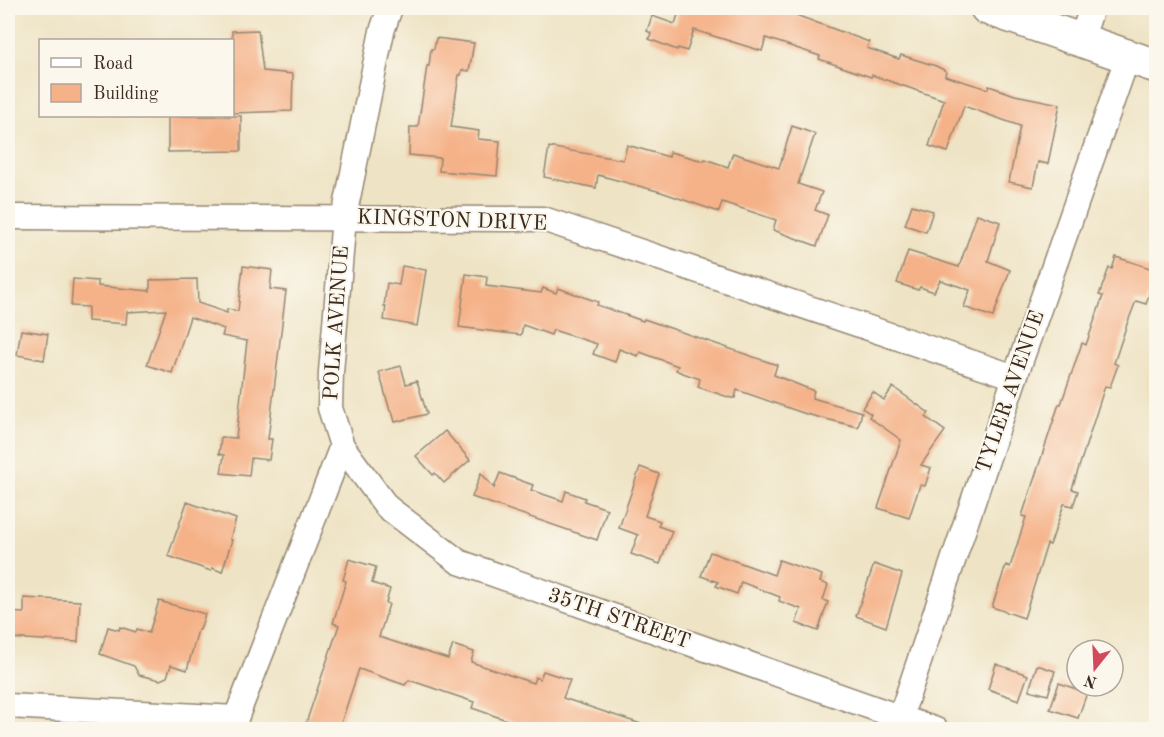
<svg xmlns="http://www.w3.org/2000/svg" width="1164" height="737" font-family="'Old Standard TT',serif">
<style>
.building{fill:#f5b289}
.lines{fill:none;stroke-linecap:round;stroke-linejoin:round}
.street-casing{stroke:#948671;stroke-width:27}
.secondary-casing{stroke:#948671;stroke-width:36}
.street{stroke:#fff;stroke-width:24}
.secondary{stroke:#fff;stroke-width:33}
.labels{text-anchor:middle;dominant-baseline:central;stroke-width:4.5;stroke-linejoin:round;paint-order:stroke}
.street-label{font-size:21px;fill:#3b2a1e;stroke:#fbf7ec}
</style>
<rect width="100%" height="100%" fill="#fbf7ec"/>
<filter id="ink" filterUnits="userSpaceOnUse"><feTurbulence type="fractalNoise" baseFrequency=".0167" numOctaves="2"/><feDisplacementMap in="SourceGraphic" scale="12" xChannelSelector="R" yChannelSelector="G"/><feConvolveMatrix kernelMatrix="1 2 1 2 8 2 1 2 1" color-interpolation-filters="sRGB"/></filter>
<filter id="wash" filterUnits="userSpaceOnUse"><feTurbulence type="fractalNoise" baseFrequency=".008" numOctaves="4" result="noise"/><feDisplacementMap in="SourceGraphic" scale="24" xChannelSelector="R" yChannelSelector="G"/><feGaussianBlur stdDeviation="1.35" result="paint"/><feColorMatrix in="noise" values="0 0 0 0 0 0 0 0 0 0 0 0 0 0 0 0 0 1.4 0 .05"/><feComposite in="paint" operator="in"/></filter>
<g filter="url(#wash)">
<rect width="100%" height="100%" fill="#eee3c4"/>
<g id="blocks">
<g class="building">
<polygon points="680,8 777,8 869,42 867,48 899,59 901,55 936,66 946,71 945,76 988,89 989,86 1015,95 1060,104 1048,164 1038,162 1033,187 1009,182 1020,126 964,106 948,152 929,146 944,100 872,75 871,77 819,59 820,56 766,38 762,51 694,30 687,51 678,48 677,50 649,39 651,33 647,31 652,16 675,24"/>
<polygon points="258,30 263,71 293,74 292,111 232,113 232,31"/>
<polygon points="436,38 474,43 469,71 462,70 461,75 459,75 451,127 479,131 478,139 500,141 497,176 439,171 440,158 409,155 410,127 418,127 427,66 429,66 431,49 434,49"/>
<polygon points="168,116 241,116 241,151 168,152"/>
<polygon points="792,126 815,134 798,184 822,192 815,210 828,215 817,246 773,230 776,220 722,202 719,212 661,192 598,175 596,188 544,177 549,147 623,160 627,145 669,157 670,152 704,161 705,159 728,167 733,153 779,168"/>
<polygon points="912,205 933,211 926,232 905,225"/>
<polygon points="977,214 1000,222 988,261 1010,270 993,317 964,307 970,290 940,280 934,292 920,287 918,290 897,283 908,251 959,267"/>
<polygon points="1116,257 1156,270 1156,273 1146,304 1136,301 1127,324 1114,363 1118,365 1110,387 1105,386 1072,489 1078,491 1073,506 1064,504 1050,545 1047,544 1024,618 992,607 1006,565 1010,567 1026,517 1022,516 1059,404 1061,404 1082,343 1086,345 1103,296 1099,295 1109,268 1112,269"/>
<polygon points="243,266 272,270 270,289 286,291 268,439 272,439 269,460 251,458 249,476 221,473 224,455 219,454 221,437 236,438 247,341 222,336 224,329 190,317 172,373 147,365 166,310 127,312 126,324 88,321 88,307 71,306 73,279 98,281 98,286 150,291 150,280 197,279 198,303 227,313 227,309 238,311"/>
<polygon points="402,266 426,270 417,326 384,320 386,306 384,306 387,283 399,285"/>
<polygon points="466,274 487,277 486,286 541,293 543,288 556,293 558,288 598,302 597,305 643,321 644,319 777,365 774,375 814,391 812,398 862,412 858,427 806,414 737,390 735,398 731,398 698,387 700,379 680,372 676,370 678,366 640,352 638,356 619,349 615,362 593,354 597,344 553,330 551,335 523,325 521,335 459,327"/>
<polygon points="21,330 48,334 44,360 17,355"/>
<polygon points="401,366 406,384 417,381 427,414 395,422 392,411 390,411 379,372"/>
<polygon points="893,387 929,413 926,417 945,431 921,465 931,468 925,486 920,485 909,518 878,508 901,440 869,417 871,414 862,408 873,392 884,400"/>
<polygon points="445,431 470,460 444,483 435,473 433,475 416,456"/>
<polygon points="640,467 659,474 645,516 660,521 658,526 672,531 660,564 631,554 638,535 619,528"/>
<polygon points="481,473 494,488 500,473 533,485 531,490 563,501 566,491 585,498 584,501 607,509 597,540 472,497"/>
<polygon points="187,502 236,519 230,539 232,540 222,572 212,568 211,571 168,556"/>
<polygon points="710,552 774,575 779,560 822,575 820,582 828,585 823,600 828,602 818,631 796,623 801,609 779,601 780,597 741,582 737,594 716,586 718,582 701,576"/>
<polygon points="349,559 376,567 372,583 390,589 386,603 389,604 379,637 448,659 453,645 474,652 471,662 533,683 535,677 540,679 543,671 570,680 563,698 647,726 647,729 520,729 521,725 472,708 474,702 409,680 405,685 359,669 339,729 304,729 339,625 333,623 346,581 343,580"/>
<polygon points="874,564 902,574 886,627 856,616"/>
<polygon points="24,598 80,601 78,642 8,638 8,612 24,613"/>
<polygon points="159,601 205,614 200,630 198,630 187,670 171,665 167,677 160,680 139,675 134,666 100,654 108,627 119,630 120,627 136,632 137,629 149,633"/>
<polygon points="996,664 1028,675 1019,700 988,689"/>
<polygon points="1037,665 1055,671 1048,695 1029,690"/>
<polygon points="1059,683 1087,693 1078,718 1050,709"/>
</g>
</g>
</g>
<g filter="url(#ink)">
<use href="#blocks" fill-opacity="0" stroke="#948671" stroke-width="1.5"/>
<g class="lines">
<g class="street-casing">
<g id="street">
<polyline points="1081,40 1092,8"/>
<polyline points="8,217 543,219 1015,377"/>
<polyline points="342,446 387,507 459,562 936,730"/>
<polyline points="8,706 236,718"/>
<polyline points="234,730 236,718 342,446 330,408 331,372 344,217 382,31 390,8"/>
<polyline points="896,730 1015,377 1128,56"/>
</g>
</g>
<g class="secondary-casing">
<polyline id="secondary" points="987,8 1156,66"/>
</g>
<use href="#street" class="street"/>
<use href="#secondary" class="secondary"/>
</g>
</g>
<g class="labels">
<g class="street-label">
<text transform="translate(452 221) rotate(2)">KINGSTON DRIVE</text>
<text transform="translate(337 323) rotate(-86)">POLK AVENUE</text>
<text transform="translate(1011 392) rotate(-71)">TYLER AVENUE</text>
<text transform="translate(619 619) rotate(19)">35TH STREET</text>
</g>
</g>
<rect width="1164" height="737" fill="none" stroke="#fbf7ec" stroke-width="30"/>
<rect x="39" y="39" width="195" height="78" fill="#fbf7ec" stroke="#aea59a" stroke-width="1.5"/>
<rect x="51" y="58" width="30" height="9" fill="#ffffff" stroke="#aea59a" stroke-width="1.5"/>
<text x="93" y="69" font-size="18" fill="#3b2a1e">Road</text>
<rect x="51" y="84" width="30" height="18" fill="#f5b289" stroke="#aea59a" stroke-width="1.5"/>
<text x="93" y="99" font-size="18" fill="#3b2a1e">Building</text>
<g transform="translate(1095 668) rotate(198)"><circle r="28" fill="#fbf7ec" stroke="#aea59a" stroke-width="1.5"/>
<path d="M0-4.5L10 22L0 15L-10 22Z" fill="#d1495b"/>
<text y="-9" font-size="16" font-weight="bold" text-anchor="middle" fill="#3b2a1e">N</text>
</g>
</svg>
